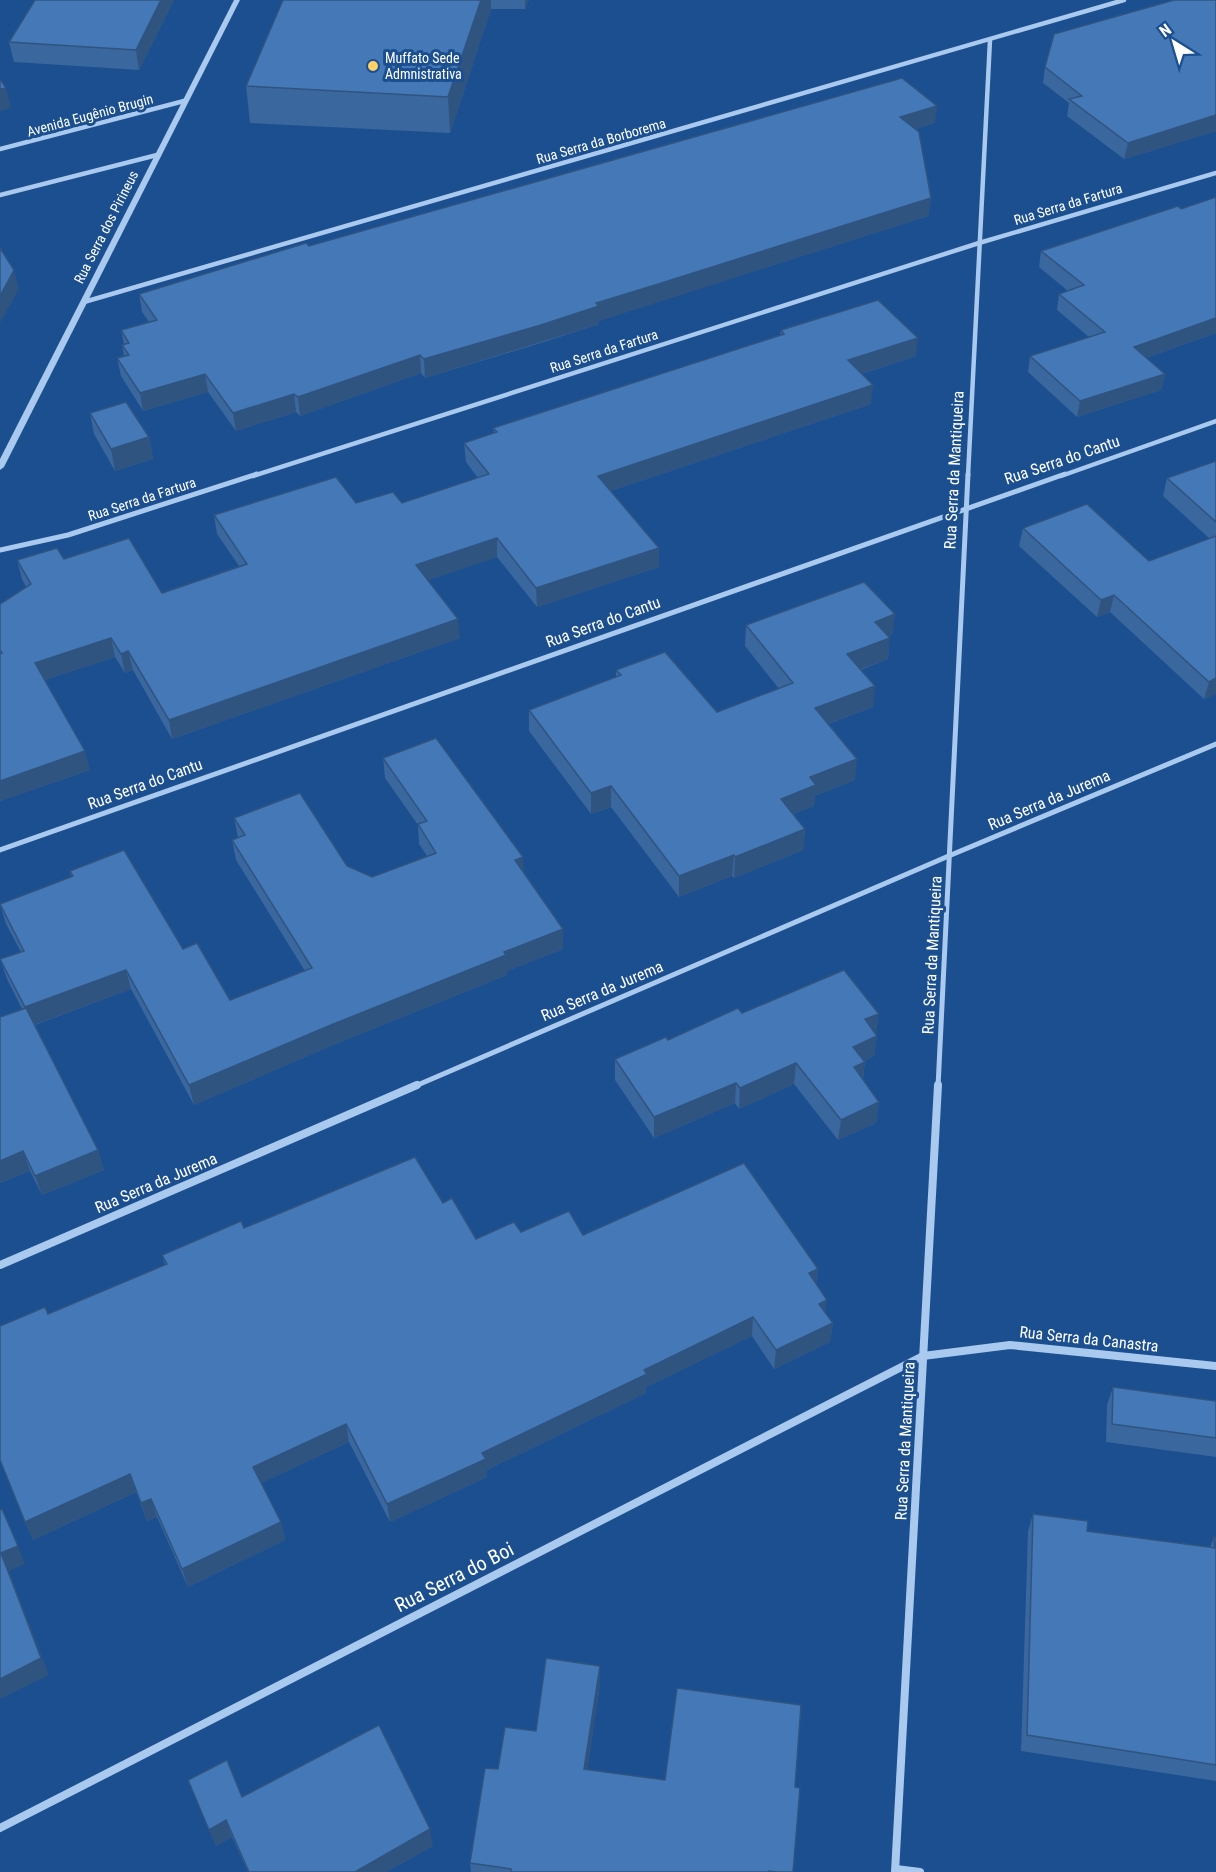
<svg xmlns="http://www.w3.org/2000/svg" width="1216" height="1872" font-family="'Roboto Condensed',sans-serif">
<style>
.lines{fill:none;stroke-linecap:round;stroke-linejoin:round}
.minor-far2{stroke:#a9c9ee;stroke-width:4.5}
.minor-far1{stroke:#a9c9ee;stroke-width:5}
.minor{stroke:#a9c9ee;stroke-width:8}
.tertiary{fill:#a9c9ee;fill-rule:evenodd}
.wall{fill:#3a679d}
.shaded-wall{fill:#305480}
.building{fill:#4478b7;stroke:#305480;stroke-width:1.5}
.poi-dot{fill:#ffd166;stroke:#1b4f8f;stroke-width:2}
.labels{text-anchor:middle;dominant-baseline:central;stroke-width:6;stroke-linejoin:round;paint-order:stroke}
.far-poi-label{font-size:14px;fill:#fff;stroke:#1b4f8f;text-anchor:start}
.far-street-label{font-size:14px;fill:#fff;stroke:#1b4f8f}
.street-label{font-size:16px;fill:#fff;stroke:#1b4f8f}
.near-street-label{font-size:20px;fill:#fff;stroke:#1b4f8f}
</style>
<rect width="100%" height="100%" fill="#1b4f8f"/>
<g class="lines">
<g class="minor-far2">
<polyline points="0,149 184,101"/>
<polyline points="0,195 157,155"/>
<polyline points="84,302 1124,0"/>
<polyline points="253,476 979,243 1216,173"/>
<polyline points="968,476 990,40"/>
<polyline points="1061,476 1216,421"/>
</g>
<g class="minor-far1">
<polyline points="0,550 68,535 257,474"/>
<polyline points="0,850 1065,474"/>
<polyline points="413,1087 951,855 1216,744"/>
<polyline points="938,1087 968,474"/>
</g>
<g class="minor">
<polyline points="0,1265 417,1085"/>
<polyline points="0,1828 923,1356 1010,1345 1216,1366"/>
<polyline points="896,1869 920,1872"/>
<polyline points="895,1872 938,1085"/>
</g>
<polygon class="tertiary" points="234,0 240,0 4,467 0,470 0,459"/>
</g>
<g class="wall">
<polygon points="174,0 139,70 14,62 9,42"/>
<polygon points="283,0 529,0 525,9 491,9 450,133 250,123 246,86"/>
<polygon points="1216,0 1216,131 1124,159 1067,116 1069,103 1043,83 1045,67"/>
<polygon points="935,123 915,129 931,198 928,216 651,304 599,321 599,324 541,343 425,378 421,373 300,416 296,412 236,431 208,392 143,411 121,376 117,358 124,356 122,345 124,344 121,330 149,322 142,312 139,294 309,246"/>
<polygon points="1041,251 1216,333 1146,358 1165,374 1161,390 1077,417 1028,372 1030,356 1089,337 1057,310 1059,294 1068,291 1039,267"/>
<polygon points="781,330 916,356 862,374 871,404 610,491 659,548 659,567 537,607 497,557 428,580 460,638 172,739 133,670 125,673 115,657 45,680 90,770 0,801 0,604 26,587 22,579 17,560 64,559 162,593 239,566 217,534 214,515 356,503 402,503 478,478 466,462 464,443 494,433 493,428 780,335"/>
<polygon points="90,413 149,437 153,459 115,471 94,434"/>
<polygon points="1216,461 1216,694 1204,699 1110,612 1097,617 1019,546 1023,528 1149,561 1210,539 1163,496 1167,478"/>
<polygon points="895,614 892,635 889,636 888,659 861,670 873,707 828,724 855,780 815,796 814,806 793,814 805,829 803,850 734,878 732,876 679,897 611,807 591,814 529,731 529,710 616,677 616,670 717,712 779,689 745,646 746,625"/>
<polygon points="383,758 523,871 563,929 563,949 507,971 507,975 333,1045 194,1105 131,989 35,1025 98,1150 104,1170 42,1195 30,1171 0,1183 0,1017 22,1009 7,979 0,959 21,952 6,924 0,904 71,877 70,871 183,949 230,1000 305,971 236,860 232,840 238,838 234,818 372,877 427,856 419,844 418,825 385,778"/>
<polygon points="742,1013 876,1033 877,1036 874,1056 864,1061 865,1062 863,1079 879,1102 876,1123 838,1140 794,1084 739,1109 735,1103 654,1138 615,1080 615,1059"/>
<polygon points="443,1203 476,1239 521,1232 583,1235 818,1269 816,1284 825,1312 833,1323 830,1342 774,1369 752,1336 646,1387 646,1393 487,1470 487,1477 390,1522 349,1442 261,1483 281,1522 285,1540 188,1587 157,1517 147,1521 136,1492 33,1540 25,1522 48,1314 165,1265 162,1255 244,1228"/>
<polygon points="1113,1387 1216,1401 1216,1457 1106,1442 1107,1405"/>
<polygon points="1033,1514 1087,1531 1210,1547 1214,1537 1216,1538 1216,1781 1021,1751 1028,1531"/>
<polygon points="600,1666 600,1684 587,1770 665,1780 795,1787 793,1872 471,1872 470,1863 498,1769"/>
<polygon points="188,1780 242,1797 433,1846 386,1872 248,1872 232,1837 216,1846"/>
</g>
<g class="shaded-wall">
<polygon points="161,0 174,0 139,70 136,50"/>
<polygon points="481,0 491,0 491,9 450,133 448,97"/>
<polygon points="525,0 529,0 525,9"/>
<polygon points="6,88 11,108 0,111 0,89"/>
<polygon points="937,106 935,123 898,134 900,117"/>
<polygon points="1216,115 1216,131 1124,159 1128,143"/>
<polygon points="931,198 928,216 599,321 599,324 425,378 424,359 652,286"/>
<polygon points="14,270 19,289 0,323 0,296"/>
<polygon points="1216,318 1216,333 1131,363 1134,347"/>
<polygon points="918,338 916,356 846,379 848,360"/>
<polygon points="420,355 421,373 300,416 298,397"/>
<polygon points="205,374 208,392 143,411 140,393"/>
<polygon points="1165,374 1161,390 1077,417 1080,401"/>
<polygon points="873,385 871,404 598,495 598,476"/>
<polygon points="294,394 296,412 236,431 233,413"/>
<polygon points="149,437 153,459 115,471 111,449"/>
<polygon points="497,538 497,557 417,584 416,565"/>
<polygon points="659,548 659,567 537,607 536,588"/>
<polygon points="1114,595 1110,612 1097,617 1101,600"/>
<polygon points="895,614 892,635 872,643 875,622"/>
<polygon points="458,619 460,638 172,739 169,720"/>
<polygon points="111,638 115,657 40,682 35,663"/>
<polygon points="890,638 888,659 845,675 847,654"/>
<polygon points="128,651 133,670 125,673 121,654"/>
<polygon points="1216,678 1216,694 1204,699 1209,682"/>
<polygon points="875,686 873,707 813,729 815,708"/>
<polygon points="85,751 90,770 0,801 0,781"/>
<polygon points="857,759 855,780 815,796 814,806 779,820 781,799 810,777"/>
<polygon points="611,786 611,807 591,814 591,793"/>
<polygon points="805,829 803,850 734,878 735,857"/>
<polygon points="734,855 732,876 679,897 679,876"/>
<polygon points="523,857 524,877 515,860"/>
<polygon points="563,929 563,949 507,971 507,975 333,1045 194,1105 189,1085 504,952"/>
<polygon points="126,970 131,989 31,1026 25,1007"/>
<polygon points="879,1014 876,1035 865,1019"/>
<polygon points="877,1036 874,1056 850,1067 853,1047"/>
<polygon points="865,1062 862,1083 854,1067"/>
<polygon points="796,1063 794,1084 739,1109 740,1088"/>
<polygon points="736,1083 735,1103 654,1138 654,1117"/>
<polygon points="879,1102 876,1123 838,1140 841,1120"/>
<polygon points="98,1150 104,1170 42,1195 35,1176"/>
<polygon points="23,1151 30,1171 0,1183 0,1161"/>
<polygon points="818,1269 815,1289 809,1273"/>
<polygon points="827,1300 824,1319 819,1304"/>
<polygon points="753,1317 752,1336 646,1387 646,1393 487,1470 487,1477 390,1522 387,1504 482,1453 644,1370"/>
<polygon points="833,1323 830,1342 774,1369 776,1350"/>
<polygon points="346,1424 349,1442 257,1485 253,1467"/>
<polygon points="130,1474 136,1492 33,1540 25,1522"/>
<polygon points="151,1499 157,1517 147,1521 141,1503"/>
<polygon points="281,1522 285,1540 188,1587 182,1569"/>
<polygon points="18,1546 25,1564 9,1571 49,1675 0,1699 1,1553"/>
<polygon points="600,1666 600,1684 585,1787 584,1769"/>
<polygon points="226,1820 232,1837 216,1846 209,1830"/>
<polygon points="430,1829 433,1846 386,1872 355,1872"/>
</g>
<g class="building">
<polygon points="35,0 161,0 136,50 9,42"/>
<polygon points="283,0 481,0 448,97 246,86"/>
<polygon points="1174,0 1216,0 1216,115 1128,143 1069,99 1082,96 1045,67 1054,34"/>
<polygon points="902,78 937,106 900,117 919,132 931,198 652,286 596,303 599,306 541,325 424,359 420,355 298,397 294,394 233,413 205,374 140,393 117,358 129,355 122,345 129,343 121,330 157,320 139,294 306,243 309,246"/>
<polygon points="0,79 6,88 0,89"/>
<polygon points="1216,197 1216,318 1134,347 1165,374 1080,401 1030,356 1105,332 1059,294 1084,285 1041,251 1178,206 1181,209"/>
<polygon points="0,248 14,270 0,296"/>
<polygon points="878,300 918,338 848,360 873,385 598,476 659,548 536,588 497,538 416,565 458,619 169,720 128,651 121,654 111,638 35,663 85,751 0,781 0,653 2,653 0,650 0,604 31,584 17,560 57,548 64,559 129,538 162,593 247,564 214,515 336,477 356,503 393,492 402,503 489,474 464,443 497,432 493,428 784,334 781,330"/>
<polygon points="126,402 149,437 111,449 90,413"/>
<polygon points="1216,461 1216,522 1167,478"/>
<polygon points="1087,504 1149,561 1216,536 1216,678 1209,682 1114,595 1101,600 1023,528"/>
<polygon points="864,582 895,614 875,622 890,638 847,654 875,686 815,708 857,759 810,777 816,785 781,799 805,829 735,857 734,855 679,876 611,786 591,793 529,710 621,675 616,670 665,652 717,712 793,683 746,625"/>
<polygon points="436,738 523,857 515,860 563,929 504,952 506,955 331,1025 189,1085 126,970 25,1007 0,959 24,951 0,904 73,876 70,871 124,850 183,949 197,943 230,1000 312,968 232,840 245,835 234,818 300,793 347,866 372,877 436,853 418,824 427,821 383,758"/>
<polygon points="844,970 879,1014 865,1019 877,1036 853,1047 865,1062 854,1067 879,1102 841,1120 796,1063 740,1088 736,1083 654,1117 615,1059 666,1037 668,1040 738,1008 742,1013"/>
<polygon points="26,1008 98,1150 35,1176 23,1151 0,1161 0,1017"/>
<polygon points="415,1157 443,1203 452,1198 476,1239 514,1222 521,1232 569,1211 583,1235 744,1163 818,1269 809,1273 827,1300 819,1304 833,1323 776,1350 753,1317 644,1370 647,1374 482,1453 486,1459 387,1504 346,1424 253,1467 281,1522 182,1569 151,1499 141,1503 130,1474 25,1522 0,1460 0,1326 45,1307 48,1314 167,1264 162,1255 241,1221 244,1228"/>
<polygon points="1113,1387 1216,1401 1216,1438 1112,1424"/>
<polygon points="2,1509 18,1546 1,1553 41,1658 0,1679 0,1510"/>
<polygon points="1033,1514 1088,1521 1087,1531 1215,1548 1214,1537 1216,1538 1216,1765 1027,1735"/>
<polygon points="546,1658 600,1666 584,1769 665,1780 677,1688 801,1705 795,1787 800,1788 793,1872 777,1872 769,1871 769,1872 511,1872 511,1869 470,1863 485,1768 498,1769 505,1727 536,1731"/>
<polygon points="379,1725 430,1829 355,1872 249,1872 226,1820 209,1830 188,1780 227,1760 242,1797"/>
</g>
<circle class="poi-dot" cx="373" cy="66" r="6"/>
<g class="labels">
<g class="far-poi-label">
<text x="385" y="58">Muffato Sede<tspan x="385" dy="16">Admnistrativa</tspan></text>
</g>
<g class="far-street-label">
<text transform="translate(90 115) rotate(-15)">Avenida Eugênio Brugin</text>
<text transform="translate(601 141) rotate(-16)">Rua Serra da Borborema</text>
<text transform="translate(1068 204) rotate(-17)">Rua Serra da Fartura</text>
<text transform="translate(106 227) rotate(-63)">Rua Serra dos Pirineus</text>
<text transform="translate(604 351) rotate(-18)">Rua Serra da Fartura</text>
<text transform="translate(142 499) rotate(-18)">Rua Serra da Fartura</text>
</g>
<g class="street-label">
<text transform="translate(1062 460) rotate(-19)">Rua Serra do Cantu</text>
<text transform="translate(954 470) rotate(-87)">Rua Serra da Mantiqueira</text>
<text transform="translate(603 622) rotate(-20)">Rua Serra do Cantu</text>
<text transform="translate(145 784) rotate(-20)">Rua Serra do Cantu</text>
<text transform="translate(1049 800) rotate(-23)">Rua Serra da Jurema</text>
<text transform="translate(932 955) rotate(-87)">Rua Serra da Mantiqueira</text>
<text transform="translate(602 991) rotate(-23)">Rua Serra da Jurema</text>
<text transform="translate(156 1183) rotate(-23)">Rua Serra da Jurema</text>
<text transform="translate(1089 1339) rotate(6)">Rua Serra da Canastra</text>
<text transform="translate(905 1441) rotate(-87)">Rua Serra da Mantiqueira</text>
</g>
<g class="near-street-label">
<text transform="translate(454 1577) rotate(-27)">Rua Serra do Boi</text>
</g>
</g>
<g transform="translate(1174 42) rotate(323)" stroke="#1b4f8f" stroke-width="4.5" paint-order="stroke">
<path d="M0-4.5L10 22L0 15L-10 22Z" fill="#ffffff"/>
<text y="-9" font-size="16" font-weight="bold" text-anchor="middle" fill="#ffffff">N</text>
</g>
</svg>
